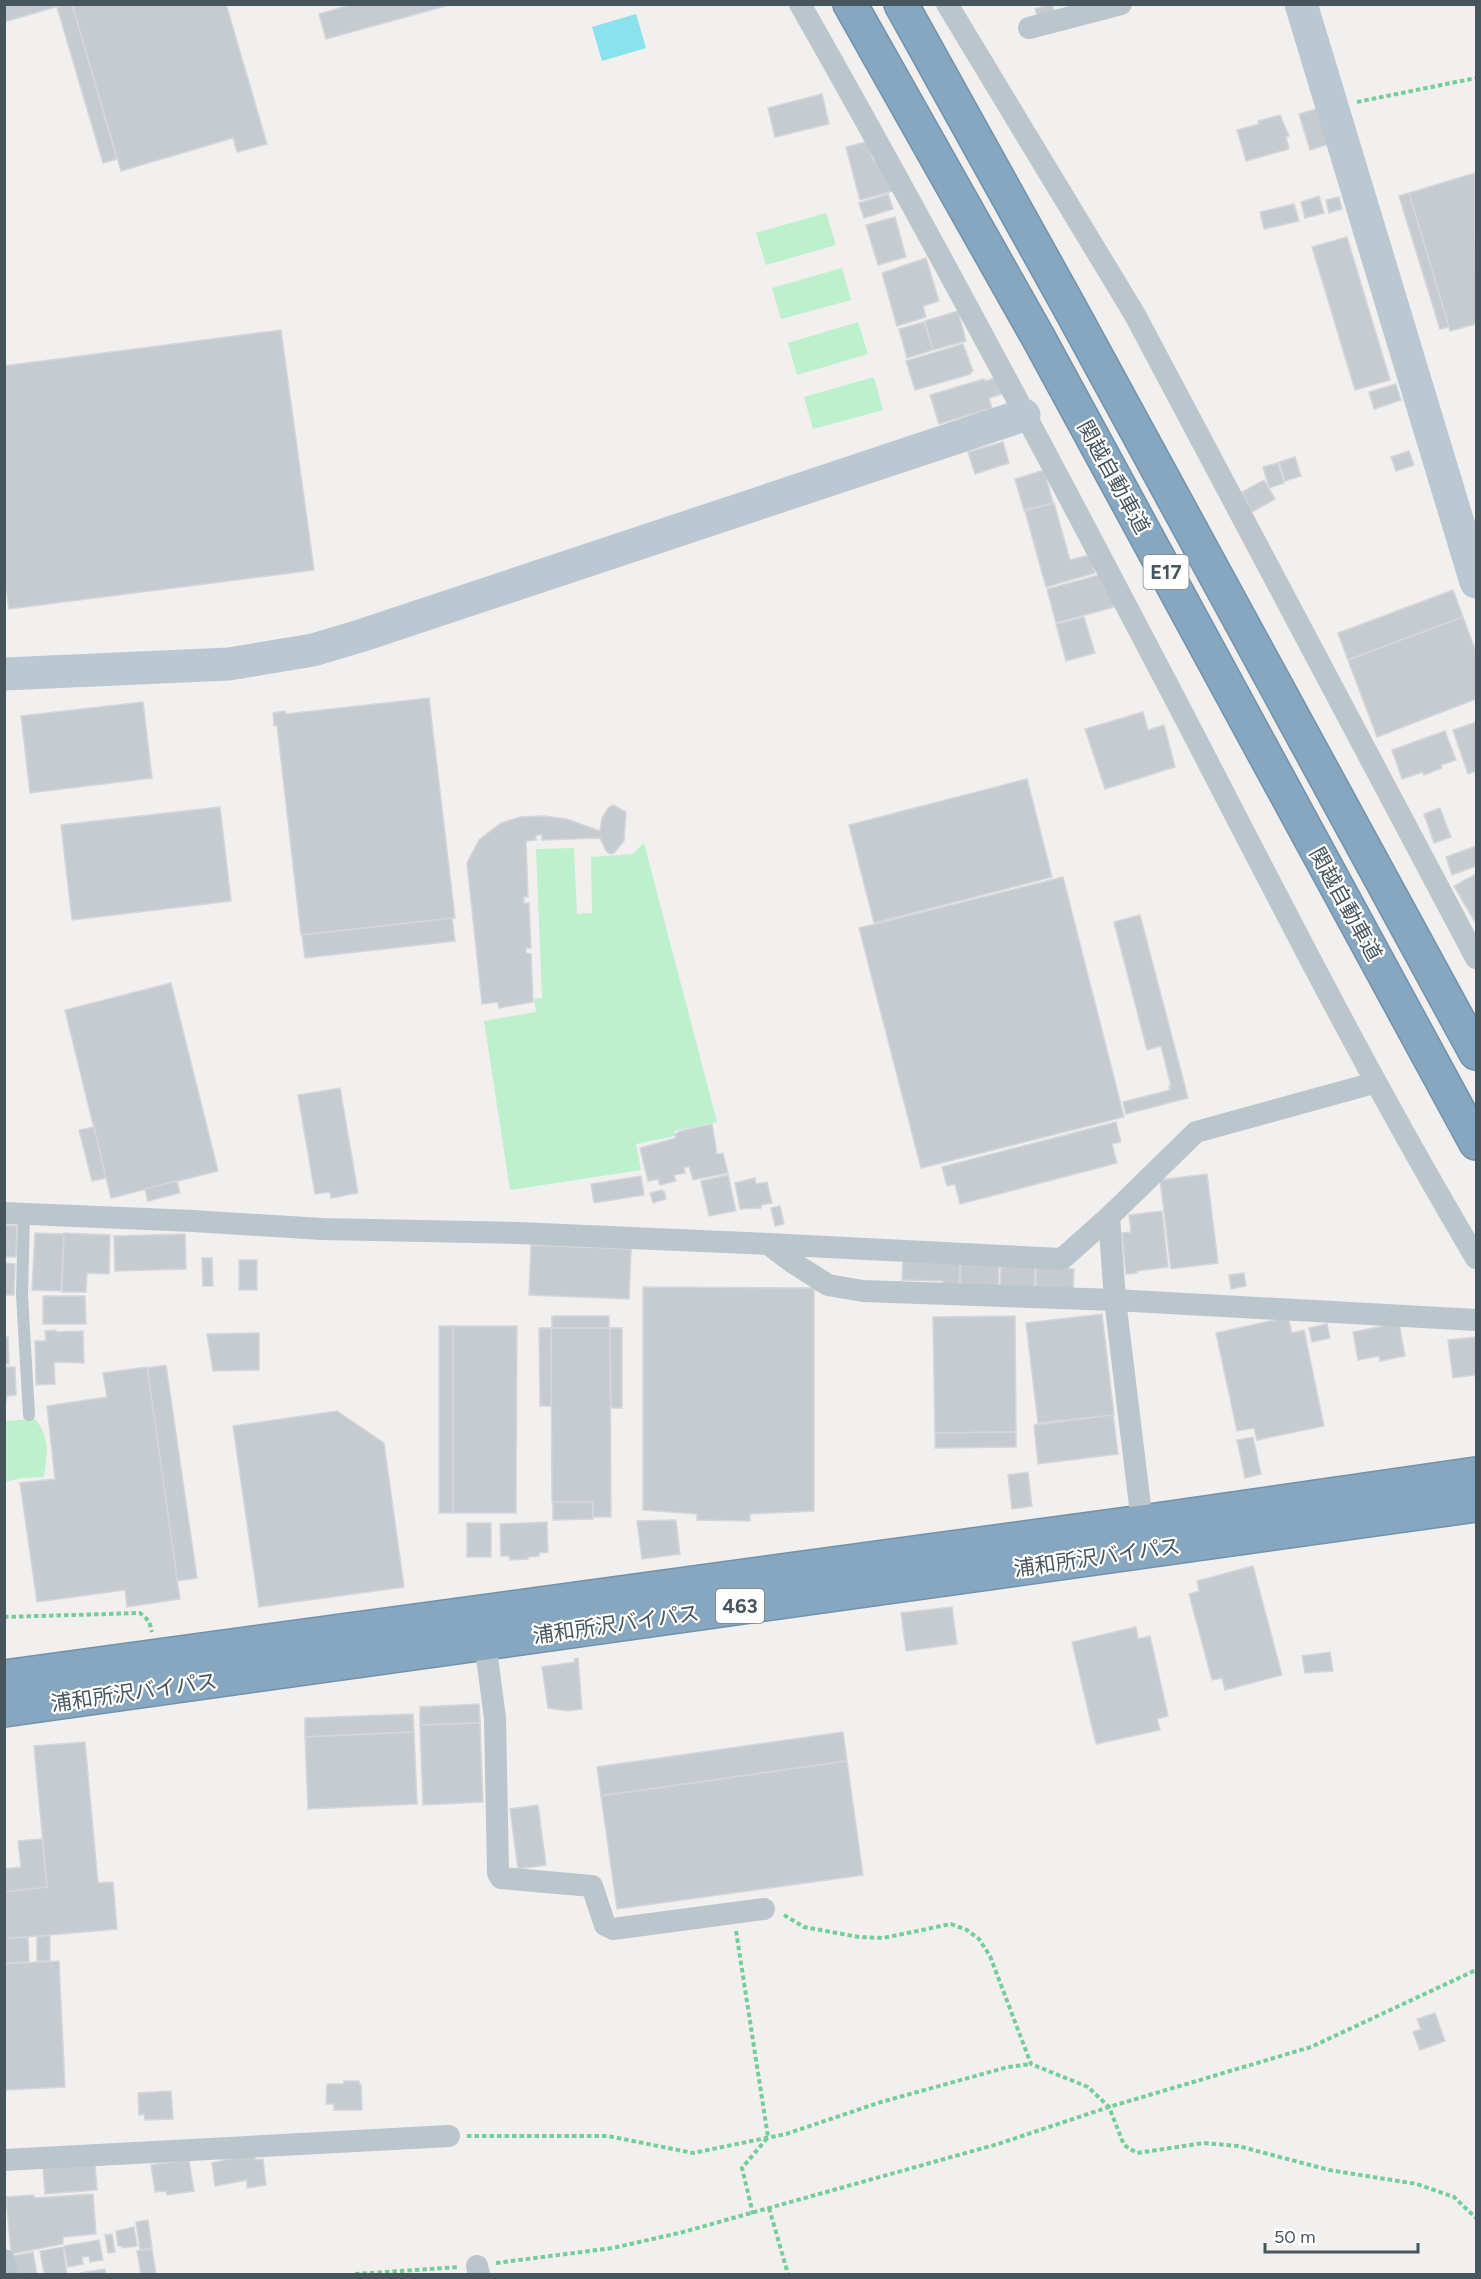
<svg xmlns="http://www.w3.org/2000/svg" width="1481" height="2279" font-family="Figtree,'Noto Sans JP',sans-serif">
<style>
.green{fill:#bdf0cc}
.water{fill:#8ae2ed}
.building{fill:#c6cbcf;stroke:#d3d6db;stroke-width:1.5}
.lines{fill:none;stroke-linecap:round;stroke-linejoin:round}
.highway-casing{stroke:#7292ab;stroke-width:36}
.path{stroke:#75ce99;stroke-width:4;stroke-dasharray:4.5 3;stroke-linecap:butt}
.lane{stroke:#bbc5cc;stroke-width:12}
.street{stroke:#bbc5cc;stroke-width:22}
.secondary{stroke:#bbc8d1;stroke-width:33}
.highway{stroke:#86a7bf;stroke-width:33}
.labels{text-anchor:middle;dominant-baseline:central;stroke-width:4.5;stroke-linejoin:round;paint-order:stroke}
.shield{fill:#fff;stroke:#7e888e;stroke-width:1.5}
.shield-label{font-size:20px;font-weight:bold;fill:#47555d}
.street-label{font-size:21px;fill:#47555d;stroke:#fff}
</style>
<rect width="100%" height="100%" fill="#f2efef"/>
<g class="green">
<polygon points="826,213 836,245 766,265 756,233"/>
<polygon points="842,268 851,300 781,319 772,288"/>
<polygon points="858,322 868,354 797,375 788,343"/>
<polygon points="874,377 883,410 813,429 804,397"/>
<polygon points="644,843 717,1122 674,1131 675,1136 636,1144 641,1170 510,1190 484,1021 536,1012 534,999 542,998 536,849 574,848 577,914 592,913 591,857 632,854"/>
<path d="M35,1419C51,1439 47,1454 44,1477L21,1478L5,1482L4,1421Z"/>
</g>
<polygon class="water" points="636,14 646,48 602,61 592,27"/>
<g class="building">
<polygon points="4,4 66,4 4,22"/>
<polygon points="66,4 72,4 117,159 103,163 57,7"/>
<polygon points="72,4 226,4 267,144 237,152 233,138 121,171"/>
<polygon points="353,4 453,4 326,39 319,14"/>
<polygon points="1052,4 1054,11 1037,16 1035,9"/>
<polygon points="822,94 829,124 775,137 768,108"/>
<polygon points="1319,108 1332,143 1310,150 1299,114"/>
<polygon points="1280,115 1289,136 1286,137 1289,149 1246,161 1237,130 1259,124 1258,121"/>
<polygon points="866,142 874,161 878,160 893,191 860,200 846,147"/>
<polygon points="1475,173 1476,324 1450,331 1409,193"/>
<polygon points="1409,193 1449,327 1440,329 1399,196"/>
<polygon points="888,194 893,209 864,218 859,203"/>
<polygon points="1319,196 1324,213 1305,218 1301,202"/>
<polygon points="1339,197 1342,209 1329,213 1326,200"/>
<polygon points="1294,204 1299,221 1264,229 1260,212"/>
<polygon points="895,217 906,257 878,265 866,225"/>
<polygon points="1347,237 1390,380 1355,390 1312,247"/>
<polygon points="926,258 939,301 923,306 926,317 897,326 882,273"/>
<polygon points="958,311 966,341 933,350 925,321"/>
<polygon points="924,322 933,350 907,358 899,329"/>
<polygon points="281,330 314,570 9,609 4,574 4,366"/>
<polygon points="963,344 973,371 971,372 971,374 915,390 906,361"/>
<polygon points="995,378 1002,394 989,398 992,408 939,424 930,395 984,379 985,381"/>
<polygon points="1396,384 1401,400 1374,409 1369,392"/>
<polygon points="1003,442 1009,463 975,474 968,452"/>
<polygon points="1409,451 1414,465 1396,471 1391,457"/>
<polygon points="1295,457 1301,476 1285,481 1279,462"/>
<polygon points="1278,463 1284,483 1269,488 1263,467"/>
<polygon points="1044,470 1053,503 1024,510 1015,479"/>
<polygon points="1264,480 1275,499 1252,512 1242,492"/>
<polygon points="1054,503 1070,560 1090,555 1095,573 1046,587 1025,511"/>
<polygon points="1103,574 1114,607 1056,623 1047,589"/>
<polygon points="1453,590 1463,617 1348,660 1338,633"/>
<polygon points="1084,617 1095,653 1066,661 1056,624"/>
<polygon points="1463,617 1476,652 1476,699 1377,737 1348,660"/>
<polygon points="429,698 455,918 301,935 277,725 274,726 273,713 285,711 286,714"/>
<polygon points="143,702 152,778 30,793 21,716"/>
<polygon points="1143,712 1148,730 1164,725 1175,767 1105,789 1085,729"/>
<polygon points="1476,722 1476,771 1468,774 1453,730"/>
<polygon points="1445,731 1456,760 1441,765 1442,768 1424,775 1423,772 1402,779 1392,750"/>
<polygon points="1027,779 1052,877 874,923 849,825"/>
<polygon points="613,805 626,812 624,841 614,853 610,854 606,851 600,838 542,840 542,835 536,835 536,840 526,841 528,897 524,897 524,903 529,903 531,948 526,948 526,953 531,954 533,1002 499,1008 498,1002 482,1004 467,863 479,840 501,823 520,817 544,816 567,819 600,831 602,818 608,808"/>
<polygon points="220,807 231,901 72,920 61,825"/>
<polygon points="1440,808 1451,837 1434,843 1424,814"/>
<polygon points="1476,846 1476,866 1452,875 1446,857"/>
<polygon points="1476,874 1476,924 1454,886"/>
<polygon points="1063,877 1124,1117 921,1168 859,928"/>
<polygon points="1140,915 1188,1098 1126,1114 1123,1102 1170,1090 1169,1086 1171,1086 1161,1046 1147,1050 1114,922"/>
<polygon points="452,918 455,941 305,958 302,935"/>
<polygon points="171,983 218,1171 111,1198 65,1010"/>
<polygon points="340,1088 358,1193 331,1198 330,1192 315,1194 298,1095"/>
<polygon points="1116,1122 1121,1142 1112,1144 1117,1163 960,1204 955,1184 947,1186 942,1167"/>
<polygon points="712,1124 717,1154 723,1153 728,1173 693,1180 689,1166 684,1168 685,1173 674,1175 676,1181 660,1185 658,1179 648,1181 640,1148 676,1138 675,1134 681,1131"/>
<polygon points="94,1127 106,1178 92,1181 79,1130"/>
<polygon points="1207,1174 1218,1263 1171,1269 1160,1180"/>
<polygon points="728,1175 736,1211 709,1216 701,1181"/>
<polygon points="641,1176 644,1195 594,1203 591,1184"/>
<polygon points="755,1178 756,1184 767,1182 772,1203 761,1205 761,1208 740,1209 735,1183"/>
<polygon points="177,1181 180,1193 148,1201 145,1189"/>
<polygon points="661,1190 664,1191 666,1199 653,1203 650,1193"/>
<polygon points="780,1206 784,1224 775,1226 771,1208"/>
<polygon points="1162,1211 1168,1267 1137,1271 1137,1273 1126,1274 1122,1233 1131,1232 1129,1215"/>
<polygon points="4,1225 17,1226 16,1257 4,1257"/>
<polygon points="35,1233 64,1234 61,1291 32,1290"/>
<polygon points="64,1233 110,1235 109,1274 87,1273 86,1292 62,1292"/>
<polygon points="185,1234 186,1269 115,1271 114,1236"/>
<polygon points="531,1245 631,1249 629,1299 529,1295"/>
<polygon points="202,1258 212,1258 213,1286 203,1286"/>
<rect x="239" y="1260" width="18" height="30"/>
<polygon points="903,1260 960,1262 959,1288 942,1287 943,1281 902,1280"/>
<polygon points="4,1263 15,1264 14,1295 4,1295"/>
<polygon points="961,1264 999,1265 998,1290 960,1289"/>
<polygon points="1001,1265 1035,1267 1034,1292 1000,1290"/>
<polygon points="1036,1268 1074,1269 1073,1293 1036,1292"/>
<polygon points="1244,1273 1246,1286 1231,1289 1229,1275"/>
<polygon points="643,1287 814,1288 814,1511 750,1514 750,1521 697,1520 697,1514 643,1510"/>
<polygon points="43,1296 85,1296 86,1324 43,1324"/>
<polygon points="1102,1314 1114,1415 1038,1423 1026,1323"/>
<rect x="552" y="1316" width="57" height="12"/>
<polygon points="1015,1316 1016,1432 935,1433 933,1317"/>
<polygon points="1288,1317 1292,1333 1304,1330 1324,1426 1257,1440 1254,1428 1237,1431 1216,1333"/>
<polygon points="1399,1323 1405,1356 1380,1361 1379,1356 1358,1360 1353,1332"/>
<polygon points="1327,1324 1330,1338 1312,1342 1309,1328"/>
<rect x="439" y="1326" width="14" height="187"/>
<polygon points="453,1326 517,1326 516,1513 453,1513"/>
<polygon points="539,1328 551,1328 552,1406 540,1406"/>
<polygon points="551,1328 610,1328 611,1517 593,1517 593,1502 552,1502"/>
<polygon points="610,1328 622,1328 622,1408 611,1408"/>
<polygon points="56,1330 56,1332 83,1331 84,1363 54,1362 55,1384 36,1385 35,1341 46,1341 45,1331"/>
<polygon points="259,1333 259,1370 213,1371 207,1334"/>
<polygon points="4,1337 8,1337 9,1364 4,1364"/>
<polygon points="1476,1337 1476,1378 1474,1375 1453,1378 1448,1340"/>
<polygon points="166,1365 197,1578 177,1581 147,1368"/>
<polygon points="4,1367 15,1367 16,1395 7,1396 4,1411"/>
<polygon points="147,1367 180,1599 127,1607 125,1590 37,1602 20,1483 55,1479 47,1406 107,1397 103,1373"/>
<polygon points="337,1411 384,1443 404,1587 259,1607 233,1426"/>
<polygon points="1113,1415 1118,1454 1038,1464 1034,1425"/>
<polygon points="1016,1432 1016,1447 935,1448 935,1433"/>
<polygon points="1253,1437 1261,1474 1245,1478 1237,1440"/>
<polygon points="1028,1472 1032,1506 1012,1509 1008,1475"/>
<polygon points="553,1502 593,1502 593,1519 553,1520"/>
<polygon points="676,1520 680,1554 642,1559 637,1521"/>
<polygon points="547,1522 548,1552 539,1553 539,1556 528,1557 528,1559 510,1560 509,1556 501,1556 500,1524"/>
<rect x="467" y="1523" width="24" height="34"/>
<polygon points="1253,1566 1282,1675 1225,1690 1222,1678 1212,1680 1189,1594 1199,1591 1197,1581"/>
<polygon points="952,1607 957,1644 906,1651 901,1613"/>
<polygon points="1136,1627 1138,1639 1150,1636 1168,1716 1157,1719 1160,1730 1096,1744 1072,1642"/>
<polygon points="1330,1652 1333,1671 1305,1673 1302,1656"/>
<polygon points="578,1658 582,1709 568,1711 548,1708 542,1667 575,1662 574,1659"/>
<polygon points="479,1704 480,1723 420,1725 420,1707"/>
<polygon points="413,1714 414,1732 305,1737 305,1718"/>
<polygon points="480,1723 483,1802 423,1805 420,1725"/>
<polygon points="414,1732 417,1804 308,1809 305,1737"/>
<polygon points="843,1732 847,1761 601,1796 597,1767"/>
<polygon points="85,1742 98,1883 113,1882 117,1929 4,1939 4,1892 47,1887 34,1746"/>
<polygon points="847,1761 863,1875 617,1909 601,1796"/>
<polygon points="538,1805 546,1865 518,1869 510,1809"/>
<polygon points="42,1839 47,1887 4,1892 4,1869 21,1867 18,1841"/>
<polygon points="50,1935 50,1961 37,1961 37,1937"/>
<polygon points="28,1937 29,1962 4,1963 4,1939"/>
<polygon points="59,1961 65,2087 4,2090 4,1964"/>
<polygon points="1435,2013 1445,2041 1420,2050 1413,2032 1421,2029 1417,2019"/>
<polygon points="344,2081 359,2081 359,2084 361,2084 362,2110 334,2110 334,2104 326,2104 327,2084 344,2084"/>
<polygon points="171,2091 173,2119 145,2120 144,2114 139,2115 138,2093"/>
<polygon points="254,2153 255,2160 263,2159 266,2185 247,2188 247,2180 215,2186 212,2163"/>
<polygon points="189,2160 194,2191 167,2195 166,2191 155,2192 151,2165"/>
<polygon points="95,2164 97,2190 45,2194 43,2168"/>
<polygon points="93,2194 96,2234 63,2237 63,2244 11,2254 6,2197 34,2195 34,2198"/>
<polygon points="148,2220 152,2248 140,2250 136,2222"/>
<polygon points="134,2227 137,2246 122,2248 122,2246 118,2246 116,2231"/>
<polygon points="112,2234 115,2252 108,2253 105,2235"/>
<polygon points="99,2240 103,2260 90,2262 89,2256 82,2257 83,2264 68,2267 64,2246"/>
<polygon points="63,2247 67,2274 44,2274 40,2251"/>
<polygon points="152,2249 156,2274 141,2274 137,2251"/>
<polygon points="33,2252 37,2274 16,2274 13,2256"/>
<polygon points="105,2269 106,2274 80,2274 80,2273"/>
</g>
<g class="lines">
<g class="highway-casing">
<g id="highway">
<polyline points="850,4 1038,337 1476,1143"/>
<polyline points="901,4 1071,310 1476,1053"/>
<polyline points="4,1677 1142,1522 1476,1474"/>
<polyline points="4,1710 1476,1505"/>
</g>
</g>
<g class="path">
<polyline points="1357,102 1476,78"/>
<polyline points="4,1617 140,1613 149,1621 152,1632"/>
<polyline points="784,1915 804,1927 859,1937 883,1938 951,1924 967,1930 979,1939 990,1956 1031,2064 1088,2087 1109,2107 1124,2145 1137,2153 1204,2143 1238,2146 1329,2170 1417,2184 1454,2197 1476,2218"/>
<polyline points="736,1931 768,2137 742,2168 753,2214"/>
<polyline points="467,2136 608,2136 693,2153 786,2134 881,2102 1008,2067 1031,2064"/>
<polyline points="769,2208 788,2274"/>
<polyline points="496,2263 613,2248 683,2232 998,2144 1109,2107 1311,2047 1476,1970"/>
<polyline points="355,2274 459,2267"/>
</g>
<polyline class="lane" points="24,1214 22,1295 29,1415"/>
<g class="street">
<path d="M800,4C933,238 1059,477 1184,716C1279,899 1371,1082 1476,1258"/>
<polyline points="947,4 1135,315 1476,958"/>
<polyline points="1029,28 1121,4"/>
<polyline points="4,1213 193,1221 322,1229 518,1233 768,1244 792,1262 828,1285 863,1291 1115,1300 1476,1320"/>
<polyline points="1109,1217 1115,1300 1142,1522"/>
<polyline points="768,1244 1062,1259 1109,1217 1196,1132 1374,1083"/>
<polyline points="485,1642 495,1718 498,1873 501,1878 592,1886 605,1925 613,1929 764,1909"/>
<polyline points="4,2160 449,2136"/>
<polyline points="4,2260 7,2274"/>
<polyline points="477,2266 479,2274"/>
</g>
<g class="secondary">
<polyline points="1301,4 1476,582"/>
<polyline points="4,674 229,664 313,650 363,635 1024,415"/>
</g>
<use href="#highway" class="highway"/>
</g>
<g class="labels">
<g class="shield">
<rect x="1143.5" y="555" width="45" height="34" rx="4.5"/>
<rect x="716" y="1589" width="48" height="34" rx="4.5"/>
</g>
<g class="shield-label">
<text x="1166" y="572">E17</text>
<text x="740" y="1606">463</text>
</g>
<g class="street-label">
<text transform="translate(1114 477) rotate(61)">関越自動車道</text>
<text transform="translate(1346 904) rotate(61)">関越自動車道</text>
<text transform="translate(1097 1557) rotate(-8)">浦和所沢バイパス</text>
<text transform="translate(616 1624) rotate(-8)">浦和所沢バイパス</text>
<text transform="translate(134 1692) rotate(-8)">浦和所沢バイパス</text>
</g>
</g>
<rect width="1481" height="2279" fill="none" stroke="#47555d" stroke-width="12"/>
<path d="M1265 2243v9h153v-9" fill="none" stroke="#47555d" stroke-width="3"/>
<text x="1274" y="2243" font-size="18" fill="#47555d" stroke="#ffffff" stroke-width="4.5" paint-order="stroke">50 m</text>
</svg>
